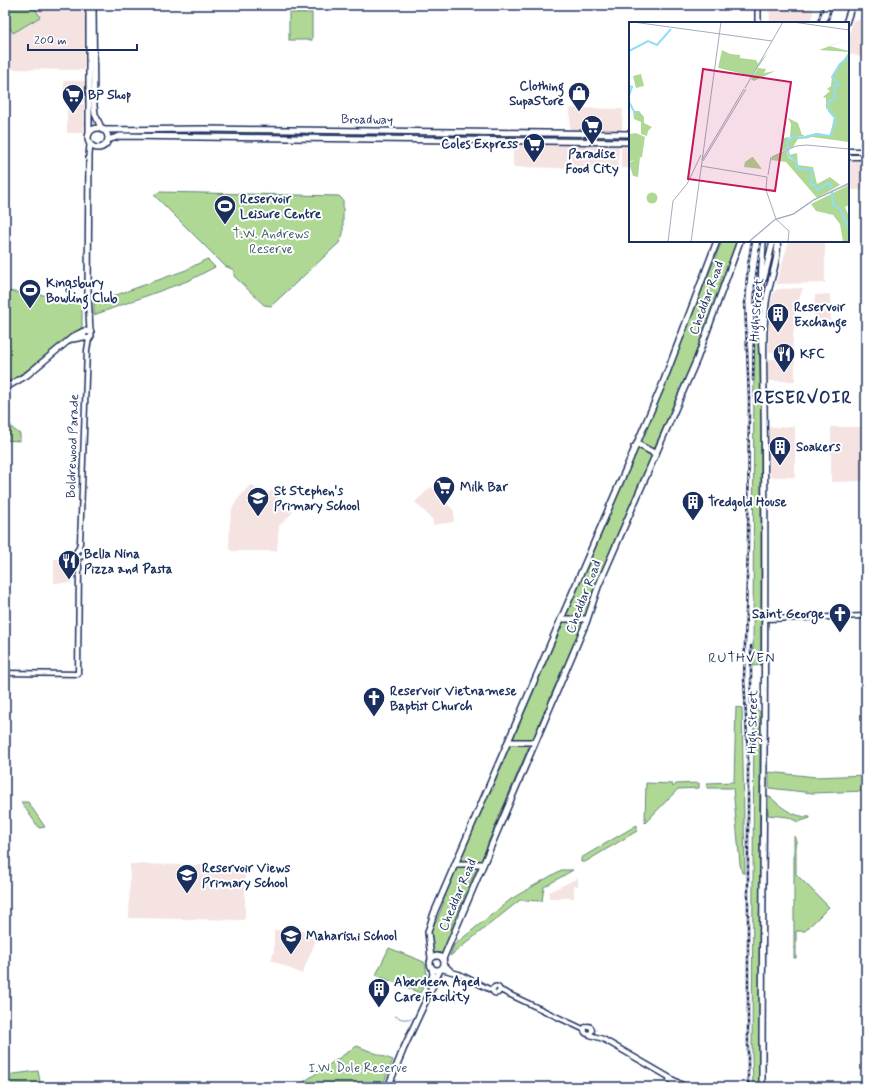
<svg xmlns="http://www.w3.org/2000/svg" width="871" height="1092" font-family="Mynerve,sans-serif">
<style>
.built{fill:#f5e3e2}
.green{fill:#afd895;stroke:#65847a}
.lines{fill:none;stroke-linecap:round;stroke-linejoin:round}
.stream{stroke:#6297b7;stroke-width:1}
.minor-casing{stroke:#1b2f5e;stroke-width:7}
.major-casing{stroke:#1b2f5e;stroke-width:8}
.minor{stroke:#fff;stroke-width:4}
.major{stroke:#fff;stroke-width:5}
.rail-casing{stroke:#1b2f5e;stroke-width:2.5}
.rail{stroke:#fff;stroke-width:1;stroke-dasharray:3;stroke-linecap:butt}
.labels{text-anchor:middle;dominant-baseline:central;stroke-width:4;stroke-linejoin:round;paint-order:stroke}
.poi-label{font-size:13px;font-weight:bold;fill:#1b2f5e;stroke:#fff;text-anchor:start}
.street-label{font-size:13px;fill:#1b2f5e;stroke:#fff}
.park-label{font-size:13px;fill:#40596c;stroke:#fff}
.neighbourhood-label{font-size:14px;letter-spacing:1px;fill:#1b2f5e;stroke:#fff}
.district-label{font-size:17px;font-weight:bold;letter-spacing:1px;fill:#1b2f5e;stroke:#fff}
.inset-river{fill:none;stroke:#92ddf3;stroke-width:2}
.inset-road{fill:none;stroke:#a4acbf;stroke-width:1}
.view{fill:#c2185b;fill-opacity:0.15;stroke:#c2185b;stroke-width:2}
.inset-edge{fill:none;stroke:#1b2f5e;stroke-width:2}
</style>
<rect width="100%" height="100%" fill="#fff"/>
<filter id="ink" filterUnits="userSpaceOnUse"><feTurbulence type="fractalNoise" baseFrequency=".025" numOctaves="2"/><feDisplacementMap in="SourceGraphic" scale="8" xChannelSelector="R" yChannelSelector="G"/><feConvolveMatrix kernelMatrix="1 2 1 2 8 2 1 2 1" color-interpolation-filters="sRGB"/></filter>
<g filter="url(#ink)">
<g class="built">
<polygon points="5,5 83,5 85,19 84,70 5,69"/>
<polygon points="769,5 814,5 811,23 770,23"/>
<polygon points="853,20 866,20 866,59 848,53 848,39"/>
<rect x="64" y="81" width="21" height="21"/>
<rect x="67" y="104" width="17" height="29"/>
<polygon points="570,108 623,109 622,132 570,131"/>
<polygon points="619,142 618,169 513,167 513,143"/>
<rect x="621" y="142" width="9" height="26"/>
<rect x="848" y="161" width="18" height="29"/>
<polygon points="789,241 825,241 825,283 776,284"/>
<polygon points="803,288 795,311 792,352 769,352 769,308 774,292 777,289"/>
<polygon points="830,294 831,321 814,321 815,295"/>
<rect x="768" y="359" width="27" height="22"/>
<polygon points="769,427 795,427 795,477 770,477"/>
<polygon points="831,427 866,427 866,481 831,482"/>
<polygon points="251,484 263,495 266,492 269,493 272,490 293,512 279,526 277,551 231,551 229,548 230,522 232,509 237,500"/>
<polygon points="431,487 454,511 454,522 433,525 433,520 415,502"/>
<rect x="54" y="559" width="18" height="24"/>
<polygon points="130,864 243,866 245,868 245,918 243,920 129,918"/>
<polygon points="578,878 578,886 574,886 574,898 549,898 549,892"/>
<polygon points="274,930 316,931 319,933 302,974 271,960 274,951"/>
</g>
<g class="green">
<polygon points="5,5 33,5 40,17 13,33 5,20"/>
<rect x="289" y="13" width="23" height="27"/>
<polygon points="168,131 267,133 293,136 173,134"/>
<polygon points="299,133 400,135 427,138 316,136 300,135"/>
<polygon points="434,135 508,136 518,139 434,137"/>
<polygon points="159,192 339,196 343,200 343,234 339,243 271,306 264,305 234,276 234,270 225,266 154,195"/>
<polygon points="722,241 738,241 694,358 653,451 640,441"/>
<polygon points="207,259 215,267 190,280 94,315 94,303 186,270"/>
<polygon points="5,291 82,299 82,327 27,370 5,384"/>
<polygon points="754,336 756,336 759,341 761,410 761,665 753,666"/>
<polygon points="5,417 13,429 20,434 20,441 5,440"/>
<polygon points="637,447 652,457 587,615 567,617 565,615"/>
<path d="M567,621L584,622L567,659L568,661C564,667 557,676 558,684H556L549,700V705L547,706L539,723L540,725L533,739L515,740L512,737L562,622Z"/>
<polygon points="754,706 760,712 759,1087 753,1087 752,1057"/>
<polygon points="736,707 742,708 745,873 742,873 740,864 733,788 707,788 707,783 734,782"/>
<polygon points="510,744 530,744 487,845 488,847 481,862 462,863 459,860 489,792 493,790 495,785 491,786 498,777 495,777 497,771 501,769 503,765 500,765"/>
<polygon points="769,772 816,777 866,775 866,791 813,793 769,788"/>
<polygon points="646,783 672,784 673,787 676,784 699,783 699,788 678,789 645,823"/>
<path d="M768,795C781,807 792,817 810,817V818L798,822L788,817L768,815Z"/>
<polygon points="21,802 28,802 45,827 39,828"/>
<polygon points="637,825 637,831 585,862 581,862 581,858"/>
<polygon points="794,836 796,838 796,874 829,907 805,931 796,931 796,958 794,958"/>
<polygon points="461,866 478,867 478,869 475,872 451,928 453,930 443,957 433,955 429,936 432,923 436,922 444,902 441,903 456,867"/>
<polygon points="561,870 573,870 544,887 542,901 520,900 450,956 454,945 511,899"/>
<path d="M389,948L424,962C429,972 426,983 420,993L376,975Z"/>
<polygon points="357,1046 393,1060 382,1087 296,1087"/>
<polygon points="38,1071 41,1087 5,1087 5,1075"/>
</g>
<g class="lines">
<polyline class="stream" points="395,1016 402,1019 411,1019"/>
<g class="minor-casing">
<g id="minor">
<polyline points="848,151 866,151"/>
<polyline points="848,157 866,157"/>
<circle cx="80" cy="553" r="4"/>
<polyline points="78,550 80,543 87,350 89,339"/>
<polyline points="765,619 866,616"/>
<polyline points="5,673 78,674 79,566 77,557"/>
<polyline points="444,964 451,971"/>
<polyline points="441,969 459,974 493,991"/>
<circle cx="496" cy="990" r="3.5"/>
<polyline points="500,990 585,1030"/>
<circle cx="588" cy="1030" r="4"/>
<polyline points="590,1035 603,1039 686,1087"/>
<polyline points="669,1080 681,1087"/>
</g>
</g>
<g class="major-casing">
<g id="major">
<polyline points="87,5 89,13 89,133"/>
<polyline points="93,5 94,106 95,114 102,130"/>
<polyline points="758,5 758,23"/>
<polyline points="846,23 852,5"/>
<circle cx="98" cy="138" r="10"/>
<polyline points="103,130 203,129 630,134"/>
<polyline points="108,140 120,136 630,142"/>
<polyline points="764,278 773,241"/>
<polyline points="90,331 88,293 89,155 90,145"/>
<polyline points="73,339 83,337 89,339 91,336 91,332 85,331 83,337"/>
<polyline points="762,352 760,310 763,241"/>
<polyline points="5,388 27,375 74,336 84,331"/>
<polyline points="634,447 639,445 656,454"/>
<polyline points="561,619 587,619"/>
<polyline points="508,742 535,742"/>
<polyline points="455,864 483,864"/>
<circle cx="437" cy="963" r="7"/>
<polyline points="431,958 428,932 434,913 663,383 717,241"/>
<polyline points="443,959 586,623 598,587 697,359 740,241"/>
<polyline points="430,985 433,974 432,968"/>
<polyline points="388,1087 403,1050 440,970"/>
<path d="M762,1087C762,858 767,630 764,401C764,370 762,335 766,303C768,285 780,258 777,241"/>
</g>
</g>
<use href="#minor" class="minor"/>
<use href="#major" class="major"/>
<g class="rail-casing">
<g id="rail">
<polyline points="818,23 823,5"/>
<polyline points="827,23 832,5"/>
<polyline points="753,380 755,283 761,241"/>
<polyline points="751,706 751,646"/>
<polyline points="748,1087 748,759 744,677 748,545 749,399 745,302 748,265 752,241"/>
</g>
</g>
<use href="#rail" class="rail"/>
</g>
</g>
<defs>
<g id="shop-pin" transform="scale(1.15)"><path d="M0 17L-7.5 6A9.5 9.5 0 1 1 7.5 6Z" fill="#1b2f5e" stroke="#fff"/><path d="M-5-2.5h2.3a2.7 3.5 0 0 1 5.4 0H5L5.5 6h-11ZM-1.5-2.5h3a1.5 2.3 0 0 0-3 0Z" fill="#fff"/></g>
<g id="supermarket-pin" transform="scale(1.15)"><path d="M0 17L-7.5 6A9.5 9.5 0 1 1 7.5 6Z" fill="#1b2f5e" stroke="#fff"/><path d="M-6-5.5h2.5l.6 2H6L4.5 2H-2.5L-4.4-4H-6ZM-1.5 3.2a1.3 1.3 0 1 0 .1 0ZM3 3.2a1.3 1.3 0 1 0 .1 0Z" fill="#fff"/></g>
<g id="stadium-pin" transform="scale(1.15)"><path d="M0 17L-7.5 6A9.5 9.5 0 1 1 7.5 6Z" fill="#1b2f5e" stroke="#fff"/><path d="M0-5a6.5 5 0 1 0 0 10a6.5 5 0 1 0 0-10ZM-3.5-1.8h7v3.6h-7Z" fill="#fff"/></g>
<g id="building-pin" transform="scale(1.15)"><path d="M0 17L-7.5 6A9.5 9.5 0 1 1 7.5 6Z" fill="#1b2f5e" stroke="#fff"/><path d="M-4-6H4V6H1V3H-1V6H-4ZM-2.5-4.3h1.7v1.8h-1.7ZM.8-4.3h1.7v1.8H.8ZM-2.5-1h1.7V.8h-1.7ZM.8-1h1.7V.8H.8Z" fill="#fff"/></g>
<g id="restaurant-pin" transform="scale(1.15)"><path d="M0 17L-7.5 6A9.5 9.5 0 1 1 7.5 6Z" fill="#1b2f5e" stroke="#fff"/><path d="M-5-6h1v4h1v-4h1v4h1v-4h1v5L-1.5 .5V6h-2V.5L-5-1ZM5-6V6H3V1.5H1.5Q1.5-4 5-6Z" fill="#fff"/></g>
<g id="school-pin" transform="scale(1.15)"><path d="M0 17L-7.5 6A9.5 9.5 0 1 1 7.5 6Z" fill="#1b2f5e" stroke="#fff"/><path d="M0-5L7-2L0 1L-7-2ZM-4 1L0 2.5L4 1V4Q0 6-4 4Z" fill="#fff"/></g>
<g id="church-pin" transform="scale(1.15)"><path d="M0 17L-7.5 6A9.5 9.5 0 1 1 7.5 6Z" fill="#1b2f5e" stroke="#fff"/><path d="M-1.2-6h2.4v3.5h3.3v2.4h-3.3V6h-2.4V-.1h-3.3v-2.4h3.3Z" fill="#fff"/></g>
</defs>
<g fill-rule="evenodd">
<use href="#shop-pin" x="579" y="93"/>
<use href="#supermarket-pin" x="73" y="95"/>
<use href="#supermarket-pin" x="592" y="126"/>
<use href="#supermarket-pin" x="534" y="144"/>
<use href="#stadium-pin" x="225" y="206"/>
<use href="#stadium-pin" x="30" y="290"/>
<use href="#building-pin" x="778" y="314"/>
<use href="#restaurant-pin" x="784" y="354"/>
<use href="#building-pin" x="780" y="447"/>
<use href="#supermarket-pin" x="444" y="487"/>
<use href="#school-pin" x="258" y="498"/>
<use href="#building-pin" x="693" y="502"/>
<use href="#restaurant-pin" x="69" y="561"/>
<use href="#church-pin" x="840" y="614"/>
<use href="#church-pin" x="374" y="698"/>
<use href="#school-pin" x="187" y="875"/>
<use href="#school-pin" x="291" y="936"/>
<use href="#building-pin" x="379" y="989"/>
</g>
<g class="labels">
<g class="poi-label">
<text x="564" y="86" text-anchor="end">Clothing<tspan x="564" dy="15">SupaStore</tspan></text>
<text x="88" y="95">BP Shop</text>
<text x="518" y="144" text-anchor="end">Coles Express</text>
<text x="592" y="154" text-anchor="middle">Paradise<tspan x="592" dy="15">Food City</tspan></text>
<text x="240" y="199">Reservoir<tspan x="240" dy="15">Leisure Centre</tspan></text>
<text x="46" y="283">Kingsbury<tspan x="46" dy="15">Bowling Club</tspan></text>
<text x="794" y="307">Reservoir<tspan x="794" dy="15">Exchange</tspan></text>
<text x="800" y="354">KFC</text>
<text x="796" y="447">Soakers</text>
<text x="460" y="487">Milk Bar</text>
<text x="274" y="491">St Stephen's<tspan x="274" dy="15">Primary School</tspan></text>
<text x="708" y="502">Tredgold House</text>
<text x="84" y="554">Bella Nina<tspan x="84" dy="15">Pizza and Pasta</tspan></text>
<text x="824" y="614" text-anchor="end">Saint George</text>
<text x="390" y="691">Reservoir Vietnamese<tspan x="390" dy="15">Baptist Church</tspan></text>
<text x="202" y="868">Reservoir Views<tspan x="202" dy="15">Primary School</tspan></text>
<text x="306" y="936">Maharishi School</text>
<text x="394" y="982">Aberdeen Aged<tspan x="394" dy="15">Care Facility</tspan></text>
</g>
<g class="street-label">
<text transform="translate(367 120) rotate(1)">Broadway</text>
<text transform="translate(707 298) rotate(-70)">Cheddar Road</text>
<text transform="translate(757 310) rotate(-85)">High Street</text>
<text transform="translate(73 446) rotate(-88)">Boldrewood Parade</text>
<text transform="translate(584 597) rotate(-69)">Cheddar Road</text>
<text transform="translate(753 722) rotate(-89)">High Street</text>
<text transform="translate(458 895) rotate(-67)">Cheddar Road</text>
</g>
<g class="park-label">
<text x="271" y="234">T.W. Andrews<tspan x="271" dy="15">Reserve</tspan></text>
<text x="358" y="1068">I.W. Dole Reserve</text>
</g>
<g class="neighbourhood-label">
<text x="742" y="658">RUTHVEN</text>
</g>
<g class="district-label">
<text x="803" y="398">RESERVOIR</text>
</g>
</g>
<g transform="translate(629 22)">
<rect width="220" height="220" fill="#fff"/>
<path d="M220,17L200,24L220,29V120L183,115L176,117V114L187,111L201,114L205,95L197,86V76L194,75L201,69L198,67L202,64L203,54L220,30L190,28ZM93,28L101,32L111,33V36L127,38L129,42L139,31L123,54L89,46ZM129,46L137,47L135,51L146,49L125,59L122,57ZM12,52L15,64L7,66L4,54ZM4,89H10L15,95V101L23,105L19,109L18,114L12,112V100L5,97ZM159,96L169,101L173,113H175V115L166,114L160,116L159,118L166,114L175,117H169L164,125L151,130L154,116L161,115L162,102ZM7,111L16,115L13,135L0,140V112ZM158,128L159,135L167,140L160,133L168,131L169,143L184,145L188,162L201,155L211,163L188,176L157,140L142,138L143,135ZM11,135L9,155L4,154L0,141ZM123,135H124L133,147L115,145L116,140ZM220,163V183L216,185L220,194V220H214L211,202L204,193L187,189L182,182ZM17.5 176a5.5 5.5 0 1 1 11 0a5.5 5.5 0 1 1-11 0Z" fill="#afd895"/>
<path class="inset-river" d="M0,29L19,19L28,23L42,7M0,64L3,65L0,74M0,80L7,93M203,167L200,161L188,168L186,163H182L183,148L168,146L167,139L160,134L158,120L165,114L173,116L189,112L201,114L207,97L200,89L199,80L206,76L205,64L210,63L203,55L211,42L220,35M203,170L204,183L211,187L220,206"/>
<path class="inset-road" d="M4,0L143,19M164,0L220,8M116,66L154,0M143,135L167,124L178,123L220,127M73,138L115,67M74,139L117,67M72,144L138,155L137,168L147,197L120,220M139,153L142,135M39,220L44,179L58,162L72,133M62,220L92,0M119,220L145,198L165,192L185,178L220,162M159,220L160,209L147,197L164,192L184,178L220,161"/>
<path class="view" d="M74,47L162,60L146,169L59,157Z"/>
<rect width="220" height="220" class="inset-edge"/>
</g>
<rect width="871" height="1092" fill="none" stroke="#fff" stroke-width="20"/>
<rect x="10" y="10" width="851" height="1072" fill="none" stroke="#1b2f5e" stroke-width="1.5" filter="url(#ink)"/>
<path d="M28 44v6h109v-6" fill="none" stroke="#1b2f5e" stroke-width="2"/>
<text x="34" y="44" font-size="12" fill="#1b2f5e" stroke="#ffffff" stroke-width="3" paint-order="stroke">200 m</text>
</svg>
